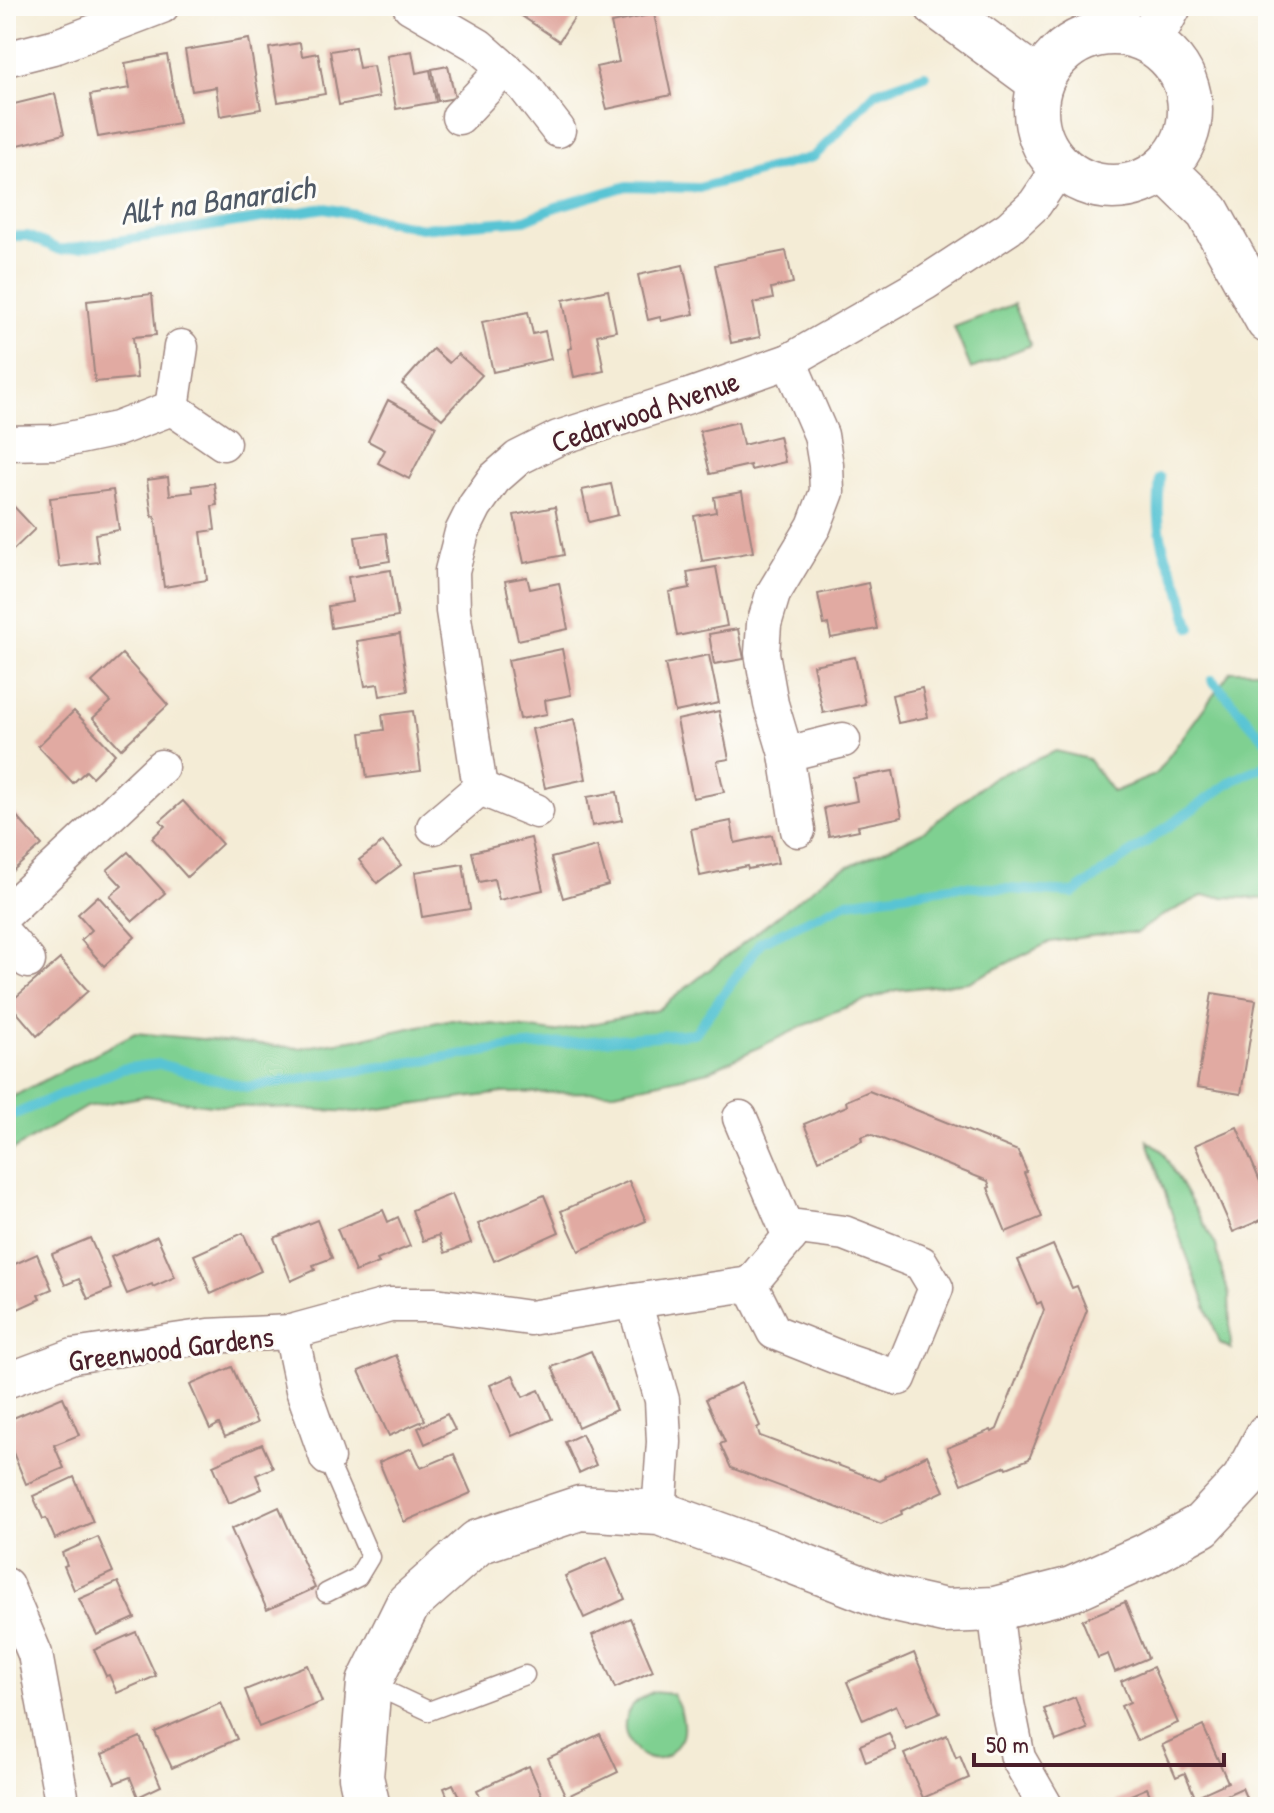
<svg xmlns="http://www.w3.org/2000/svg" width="1274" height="1813" font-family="'Patrick Hand',sans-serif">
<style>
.green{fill:#7fd091;stroke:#64785e;stroke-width:2}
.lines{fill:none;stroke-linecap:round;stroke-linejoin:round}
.stream{stroke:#59c4d4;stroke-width:10}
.building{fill:#e1aaa2}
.lane-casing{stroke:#9f8680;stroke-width:21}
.street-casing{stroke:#9f8680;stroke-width:37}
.secondary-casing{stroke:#9f8680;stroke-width:47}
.lane{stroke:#fff;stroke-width:18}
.street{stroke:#fff;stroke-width:34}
.secondary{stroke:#fff;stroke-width:44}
.labels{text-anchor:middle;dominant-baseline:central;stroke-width:6;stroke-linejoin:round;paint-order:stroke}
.street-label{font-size:30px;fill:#4a1f2b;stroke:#fdfcf7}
.water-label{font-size:32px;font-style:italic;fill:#4f5966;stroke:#fdfcf7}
</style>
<rect width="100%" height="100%" fill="#fdfcf7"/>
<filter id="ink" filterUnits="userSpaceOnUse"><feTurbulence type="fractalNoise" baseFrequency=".0125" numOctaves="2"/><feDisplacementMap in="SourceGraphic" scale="16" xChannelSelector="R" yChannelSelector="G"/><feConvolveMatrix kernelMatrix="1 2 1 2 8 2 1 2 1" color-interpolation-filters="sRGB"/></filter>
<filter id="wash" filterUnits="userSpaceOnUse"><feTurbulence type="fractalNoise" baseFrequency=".006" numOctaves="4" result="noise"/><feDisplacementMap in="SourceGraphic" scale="32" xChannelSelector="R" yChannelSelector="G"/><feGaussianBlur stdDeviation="1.8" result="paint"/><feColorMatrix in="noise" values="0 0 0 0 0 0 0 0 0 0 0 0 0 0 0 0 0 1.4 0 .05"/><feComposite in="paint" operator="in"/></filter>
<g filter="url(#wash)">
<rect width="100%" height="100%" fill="#f4ecd6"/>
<g class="green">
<polygon points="1014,304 1031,345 971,369 954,327"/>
<polygon points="1231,671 1259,671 1268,676 1268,899 1202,896 1160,917 1137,933 1114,933 1050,942 969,982 896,990 833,1012 709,1071 615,1092 503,1093 357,1112 210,1105 146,1096 86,1107 6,1154 6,1100 135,1033 299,1048 363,1038 452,1019 554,1032 658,1010 831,874 921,833 992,778 1056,751 1088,759 1113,792 1155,775"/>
<polygon points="1148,1141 1162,1151 1216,1245 1222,1272 1229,1295 1231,1349 1220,1343 1178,1232"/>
<path d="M653,1692L672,1694C680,1705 686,1723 682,1737C680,1742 675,1748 671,1752C643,1781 593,1716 653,1692Z"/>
</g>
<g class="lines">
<g class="stream">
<polyline points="6,236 28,236 60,250 325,208 421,228 525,220 556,207 627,186 699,188 813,157 832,139 876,92 925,75"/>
<path d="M1160,478C1158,504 1157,530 1166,555C1169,565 1175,575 1179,585C1184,599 1186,614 1191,628"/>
<path d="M1212,680C1232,700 1248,723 1268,742"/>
<polyline points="6,1118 121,1069 159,1064 246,1087 514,1047 695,1033 761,942 847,902 959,886 1074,893 1234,780 1268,764"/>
</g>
</g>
<g id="blocks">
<g class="building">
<polygon points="507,6 582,6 559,41"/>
<polygon points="654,14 671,95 607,109 596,67 619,62 611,23"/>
<polygon points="249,39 261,109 220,116 216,87 192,91 185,50"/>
<polygon points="300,43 302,56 318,53 325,94 278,102 269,48"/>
<polygon points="355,47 359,68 373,66 379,97 339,105 330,51"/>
<polygon points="412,51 416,73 430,70 436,102 396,109 387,56"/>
<polygon points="167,55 179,123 98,137 90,95 130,88 125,63"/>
<polygon points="448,66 455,98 438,101 432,69"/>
<polygon points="55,94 64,134 6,148 6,106"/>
<polygon points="786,251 793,283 771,288 773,299 753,303 760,337 731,343 715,265"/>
<polygon points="683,265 694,314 661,321 660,317 648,320 638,275"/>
<polygon points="608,290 616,331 597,335 604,371 574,377 568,349 572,348 563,300"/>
<polygon points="152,294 156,335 133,337 137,378 95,382 87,301"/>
<polygon points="528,312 533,334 545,331 551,359 493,372 482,322"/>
<polygon points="433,349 449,363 458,354 482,375 442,419 402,384"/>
<polygon points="388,400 436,426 409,479 378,463 385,450 368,441"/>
<polygon points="738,422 743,445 779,436 785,462 751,470 750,465 710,474 700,431"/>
<polygon points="168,477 170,495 193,492 192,486 214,483 217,505 212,506 215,530 201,532 207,580 164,587 155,516 152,517 147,480"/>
<polygon points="611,484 618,515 589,522 582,490"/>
<polygon points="113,490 119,530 95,534 99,562 59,567 50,498"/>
<polygon points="742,492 753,552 702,561 694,516 716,512 714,497"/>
<polygon points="6,498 35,529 6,557"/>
<polygon points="555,507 564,555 524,563 514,515"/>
<polygon points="386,533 390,561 359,566 355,537"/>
<polygon points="716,567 727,626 677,636 669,592 690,588 687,572"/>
<polygon points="391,570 398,617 331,628 328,606 352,602 348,577"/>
<polygon points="527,577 530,589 559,583 568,629 518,640 505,581"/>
<polygon points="868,583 877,629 831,638 828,624 824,625 818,594"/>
<polygon points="738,629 744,659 714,664 709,634"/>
<polygon points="400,634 408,691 380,696 378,684 365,686 357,641"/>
<polygon points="562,649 571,695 545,700 547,714 520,719 508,660"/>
<polygon points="122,654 168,705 121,749 93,718 111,702 92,682"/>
<polygon points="709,655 719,703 675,712 665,664"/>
<polygon points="855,657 865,704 823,713 813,665"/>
<polygon points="922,688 928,717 898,723 892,695"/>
<polygon points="74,711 115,754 92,777 86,771 73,783 38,746"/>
<polygon points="413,711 421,771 367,778 361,733 384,730 382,715"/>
<polygon points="719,711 729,759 717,761 724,792 693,798 677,720"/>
<polygon points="574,719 586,779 545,788 532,729"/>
<polygon points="893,771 902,817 858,826 859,830 829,836 824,808 857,801 853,778"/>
<polygon points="617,792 622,820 592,826 587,797"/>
<polygon points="183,801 222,844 187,877 152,838 165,826 160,821"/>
<polygon points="6,804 42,845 9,874 6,871"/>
<polygon points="731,821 735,843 772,835 778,863 748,869 747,866 700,876 691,829"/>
<polygon points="531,838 543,890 499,900 494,879 479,882 472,852"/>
<polygon points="383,842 401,865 377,883 359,860"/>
<polygon points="597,846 608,885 563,898 551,858"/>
<polygon points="128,852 165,893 133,921 110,896 122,886 107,870"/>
<polygon points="463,864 470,909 422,917 415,872"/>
<polygon points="98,896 135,937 104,966 81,940 92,930 78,914"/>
<polygon points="60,959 88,991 37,1036 9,1003"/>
<polygon points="1212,993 1256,1000 1241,1094 1197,1087"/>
<polygon points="869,1091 1018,1151 1027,1172 1024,1173 1042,1217 1006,1232 988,1188 990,1187 988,1181 870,1134 861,1137 862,1141 819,1160 804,1124 847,1106 846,1101"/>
<polygon points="1237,1127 1268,1200 1268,1217 1233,1232 1195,1145"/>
<polygon points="629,1181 646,1221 579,1251 561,1211"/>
<polygon points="452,1194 471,1243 445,1253 439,1235 423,1241 412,1210"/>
<polygon points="544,1195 559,1232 494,1261 478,1224"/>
<polygon points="383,1210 388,1222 398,1217 410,1246 377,1260 379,1263 355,1272 337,1229"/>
<polygon points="317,1220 332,1258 313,1265 315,1270 291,1281 274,1238"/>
<polygon points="243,1233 261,1271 211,1294 194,1255"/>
<polygon points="157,1236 175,1277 153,1287 152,1284 127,1294 111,1257"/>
<polygon points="90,1238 112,1289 88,1299 79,1279 65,1285 52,1254"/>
<polygon points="1053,1245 1072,1288 1077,1286 1087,1310 1029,1459 1007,1468 1006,1466 962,1484 947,1448 991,1430 992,1432 997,1429 1044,1310 1041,1302 1037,1304 1018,1260"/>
<polygon points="37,1254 52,1289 38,1295 40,1299 18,1309 6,1283 6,1268"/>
<polygon points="591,1351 616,1410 578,1427 552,1367"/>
<polygon points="396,1355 425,1420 389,1436 359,1371"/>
<polygon points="232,1367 257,1423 225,1437 219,1424 210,1429 190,1385"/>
<polygon points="513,1375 523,1397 539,1390 552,1419 512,1436 490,1385"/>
<polygon points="741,1383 760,1426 757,1428 760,1436 880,1481 886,1478 885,1476 927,1455 944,1491 901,1511 902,1514 881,1524 731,1468 720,1444 725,1442 706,1399"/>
<polygon points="63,1397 79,1435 54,1445 64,1468 26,1484 6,1436 6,1421"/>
<polygon points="447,1414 455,1430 425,1444 418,1428"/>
<polygon points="582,1434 596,1465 579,1473 565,1442"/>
<polygon points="262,1444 273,1468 256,1475 262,1489 229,1503 213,1465"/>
<polygon points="412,1448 421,1468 454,1454 471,1493 404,1522 379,1462"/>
<polygon points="74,1477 93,1522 55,1539 46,1518 43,1519 33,1496"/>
<polygon points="279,1507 315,1588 267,1610 231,1529"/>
<polygon points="98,1537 113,1572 74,1590 64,1566 67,1565 62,1553"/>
<polygon points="607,1558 625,1599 584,1618 565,1576"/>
<polygon points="118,1582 135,1618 97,1635 79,1599"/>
<polygon points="1125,1602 1148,1658 1115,1672 1108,1654 1098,1658 1082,1620"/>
<polygon points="630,1618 653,1671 615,1688 592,1635"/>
<polygon points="136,1632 156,1676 117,1693 109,1675 106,1676 94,1650"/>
<polygon points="914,1653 940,1713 906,1727 896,1705 863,1720 847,1682"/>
<polygon points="307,1665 322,1702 259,1727 245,1690"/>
<polygon points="1153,1667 1178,1723 1137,1741 1121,1706 1130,1702 1121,1681"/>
<polygon points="1075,1697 1087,1729 1056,1741 1044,1709"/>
<polygon points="221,1703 237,1739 172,1768 155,1732"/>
<polygon points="1203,1726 1228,1782 1195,1797 1185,1773 1176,1777 1162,1745"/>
<polygon points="889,1733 896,1750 866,1762 860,1745"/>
<polygon points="600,1734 618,1772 566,1797 548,1758"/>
<polygon points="947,1735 956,1758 960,1756 969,1778 923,1798 904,1754"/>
<polygon points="140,1737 161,1786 138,1797 130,1777 115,1783 102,1754"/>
<polygon points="529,1766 546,1805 541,1807 484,1807 477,1790"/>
<polygon points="453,1784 464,1807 426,1807 448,1798 444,1788"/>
<polygon points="1147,1788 1155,1807 1119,1807 1117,1801"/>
<polygon points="1242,1788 1250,1807 1200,1807"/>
<polygon points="982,1800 985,1807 967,1807"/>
</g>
</g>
</g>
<g filter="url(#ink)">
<use href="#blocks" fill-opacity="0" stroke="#9f8680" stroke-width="2"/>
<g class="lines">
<g class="lane-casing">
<g id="lane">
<polyline points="326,1593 358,1577 370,1557 327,1458"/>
<polyline points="369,1683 429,1711 525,1675"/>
</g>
</g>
<g class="street-casing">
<g id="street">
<polyline points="410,6 479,46 524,86 558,130"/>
<polyline points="6,59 57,46 162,6"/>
<polyline points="459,117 505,68"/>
<polyline points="181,347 172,408 223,443"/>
<polyline points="789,361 821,435 826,465 827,492 814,526 773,594 764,624 762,653 771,704 786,754 798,830"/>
<polyline points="6,443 55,442 117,429 172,408"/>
<polyline points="786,754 843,740"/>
<polyline points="480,788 453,611 452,571 462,532 475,506 494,479 518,458 558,438 692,395 789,361 925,283 1009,228 1035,204 1060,167"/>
<polyline points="434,827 480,788 536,811"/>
<polyline points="6,913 161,767"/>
<polyline points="6,936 28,961"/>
<polyline points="740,1118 790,1237"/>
<polygon points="798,1227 844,1233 921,1263 936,1288 899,1378 837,1357 774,1332 750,1284"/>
<polyline points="634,1301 662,1400 664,1442 659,1513"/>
<polyline points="291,1332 303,1390 327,1458"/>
<polyline points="6,1381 73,1356 208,1336 291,1332 390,1305 435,1305 530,1318 634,1301 750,1284"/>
<polyline points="6,1585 35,1654 63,1807"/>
<polyline points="995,1609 1007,1703 1018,1758 1046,1807"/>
</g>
</g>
<g class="secondary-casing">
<g id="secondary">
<polyline points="937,6 1040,82"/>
<circle cx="1113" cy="110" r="77"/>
<polyline points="1150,41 1169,6"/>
<polyline points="1164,169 1208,212 1268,321"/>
<polyline points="368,1807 361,1777 369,1683 408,1604 478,1542 580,1508 659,1513 776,1555 887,1598 945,1611 995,1609 1072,1589 1145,1556 1202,1525 1244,1480 1268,1435"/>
</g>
</g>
<use href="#lane" class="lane"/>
<use href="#street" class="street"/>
<use href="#secondary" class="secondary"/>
</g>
</g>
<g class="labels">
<g class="street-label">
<text transform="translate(645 411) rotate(-19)">Cedarwood Avenue</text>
<text transform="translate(171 1348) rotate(-7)">Greenwood Gardens</text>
</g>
<g class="water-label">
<text transform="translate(217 200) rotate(-8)">Allt na Banaraich</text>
</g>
</g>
<rect width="1274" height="1813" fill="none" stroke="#fdfcf7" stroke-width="32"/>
<path d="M974 1753v12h250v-12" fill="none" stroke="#4a1f2b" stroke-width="4"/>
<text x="986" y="1753" font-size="24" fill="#4a1f2b" stroke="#fdfcf7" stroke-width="6" paint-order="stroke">50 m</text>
</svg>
